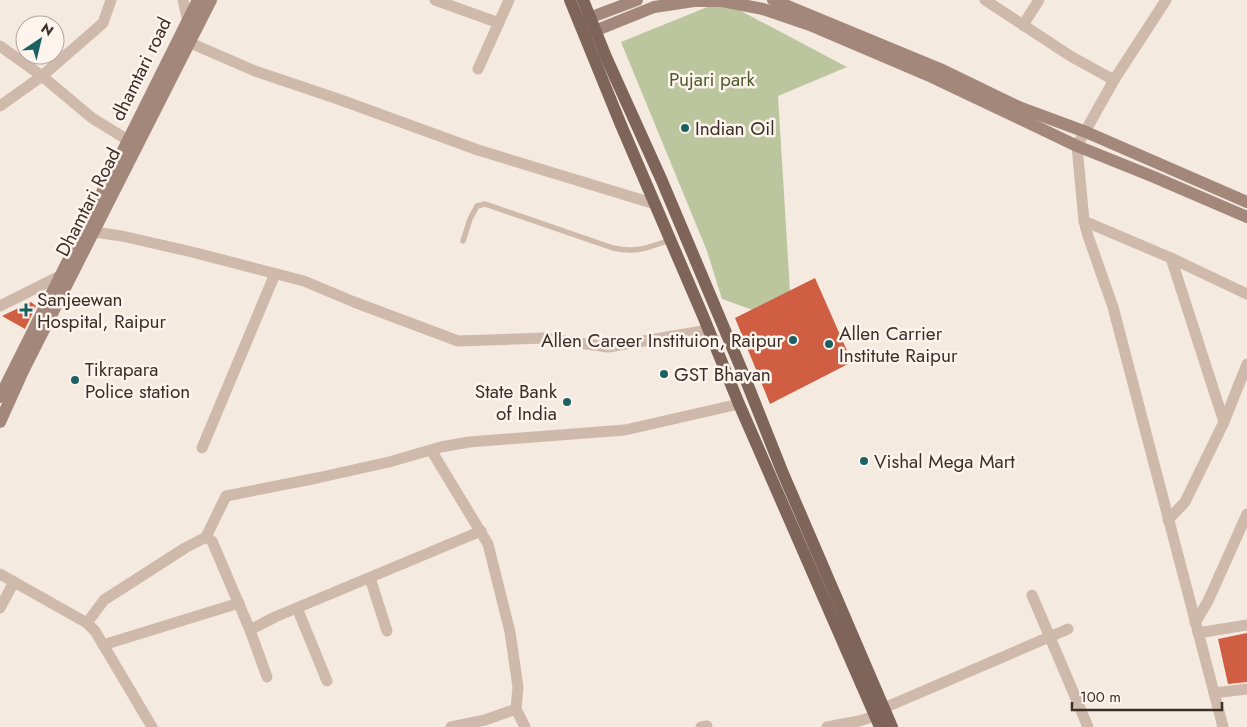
<svg xmlns="http://www.w3.org/2000/svg" width="1247" height="727" font-family="Jost,sans-serif">
<style>
.park{fill:#bbc69e}
.building{fill:#d05e43}
.lines{fill:none;stroke-linecap:round;stroke-linejoin:round}
.lane{stroke:#cfb9aa;stroke-width:5.5}
.street{stroke:#cfb9aa;stroke-width:11}
.secondary{stroke:#a3877b;stroke-width:12}
.primary{stroke:#7f645a;stroke-width:12}
.poi-dot{fill:#1b6162;stroke:#fcf4ed;stroke-width:2}
.labels{text-anchor:middle;dominant-baseline:central;stroke-width:5;stroke-linejoin:round;paint-order:stroke}
.street-label{font-size:19px;fill:#3c2f2a;stroke:#fcf4ed}
.park-label{font-size:19px;fill:#4d5d2b;stroke:#fcf4ed}
.poi-label{font-size:19px;fill:#3c2f2a;stroke:#fcf4ed;text-anchor:start}
</style>
<rect width="100%" height="100%" fill="#f5eae0"/>
<polygon class="park" points="722,1 847,67 778,96 792,324 722,299 707,251 621,42"/>
<g class="building">
<polygon points="815,278 852,362 770,404 735,318"/>
<polygon points="31,302 36,306 25,329 2,316"/>
<polygon points="1247,633 1247,682 1228,684 1218,639"/>
</g>
<g class="lines">
<path class="lane" d="M463,241L470,219L477,206L485,204L613,248C637,253 647,248 670,240"/>
<g class="street">
<polyline points="183,0 187,18 192,24"/>
<polyline points="435,0 499,23"/>
<polyline points="985,0 1072,57 1114,80"/>
<polyline points="1166,0 1114,80 1077,146 1084,221 1088,236 1113,307 1223,727"/>
<polyline points="1023,25 1039,0"/>
<polyline points="188,42 255,71 338,99 478,150 655,204"/>
<polyline points="0,46 42,76 92,118 136,145"/>
<polyline points="478,69 509,0"/>
<polyline points="0,106 42,76 103,23 111,0"/>
<polyline points="1084,221 1171,258 1247,294"/>
<polyline points="94,232 122,236 188,251 304,281 354,302 458,341 543,338 608,347 709,330"/>
<polyline points="1171,258 1224,422"/>
<polyline points="0,306 58,277 63,280"/>
<polyline points="202,448 275,274"/>
<polyline points="431,450 488,544 510,632 518,687 516,709 525,727"/>
<polyline points="1168,520 1185,502 1224,422 1247,364"/>
<polyline points="206,537 212,541 250,630 267,677"/>
<polyline points="0,574 87,623 95,631 152,727"/>
<polyline points="370,578 387,631"/>
<polyline points="1032,595 1088,727"/>
<polyline points="0,608 14,582"/>
<polyline points="297,608 327,681"/>
<polyline points="87,623 104,600 185,548 206,537 226,496 317,478 389,462 441,447 469,442 625,430 739,404"/>
<polyline points="1195,623 1208,601 1247,514"/>
<polyline points="250,630 275,617 481,531"/>
<polyline points="1198,633 1247,625"/>
<polyline points="103,645 239,603"/>
<polyline points="1214,693 1247,689"/>
<polyline points="884,708 1068,629"/>
<polyline points="451,727 485,720 516,709"/>
<polyline points="701,727 707,726 707,727"/>
<polyline points="827,727 859,721 875,716"/>
</g>
<g class="secondary">
<polyline points="773,0 940,69 1021,108 1086,132 1247,202"/>
<polyline points="581,21 637,0"/>
<polyline points="587,34 654,7 694,1 722,1 763,9 810,25 932,77 1077,146 1154,177 1247,217"/>
<polyline points="0,397 198,0"/>
<polyline points="0,422 23,371 211,0"/>
</g>
<g class="primary">
<polyline points="570,0 621,125 703,316 739,404 880,727"/>
<polyline points="583,0 606,57 662,181 743,373 782,471 892,727"/>
</g>
</g>
<g class="poi-dot">
<circle cx="685" cy="128" r="5"/>
<path d="M23.5 302.5h5v5h5v5h-5v5h-5v-5h-5v-5h5z"/>
<circle cx="793" cy="340" r="5"/>
<circle cx="829" cy="344" r="5"/>
<circle cx="664" cy="374" r="5"/>
<circle cx="75" cy="380" r="5"/>
<circle cx="567" cy="402" r="5"/>
<circle cx="864" cy="461" r="5"/>
</g>
<g class="labels">
<g class="street-label">
<text transform="translate(141 69) rotate(-64)">dhamtari road</text>
<text transform="translate(88 202) rotate(-63)">Dhamtari Road</text>
</g>
<g class="park-label">
<text x="712" y="79">Pujari park</text>
</g>
<g class="poi-label">
<text x="695" y="128">Indian Oil</text>
<text x="37" y="299">Sanjeewan<tspan x="37" dy="22">Hospital, Raipur</tspan></text>
<text x="839" y="333">Allen Carrier<tspan x="839" dy="22">Institute Raipur</tspan></text>
<text x="783" y="340" text-anchor="end">Allen Career Instituion, Raipur</text>
<text x="85" y="369">Tikrapara<tspan x="85" dy="22">Police station</tspan></text>
<text x="674" y="374">GST Bhavan</text>
<text x="557" y="391" text-anchor="end">State Bank<tspan x="557" dy="22">of India</tspan></text>
<text x="874" y="461">Vishal Mega Mart</text>
</g>
</g>
<g transform="translate(40 40) rotate(35)"><circle r="24" fill="#fcf4ed" stroke="#afa59f"/>
<path d="M0-4L9 19L0 12L-9 19Z" fill="#1b6162"/>
<text y="-8" font-size="14" font-weight="bold" text-anchor="middle" fill="#3c2f2a">N</text>
</g>
<path d="M1072 702v8h150v-8" fill="none" stroke="#3c2f2a" stroke-width="2.5"/>
<text x="1080" y="702" font-size="15" fill="#3c2f2a" stroke="#fcf4ed" stroke-width="4" paint-order="stroke">100 m</text>
</svg>
